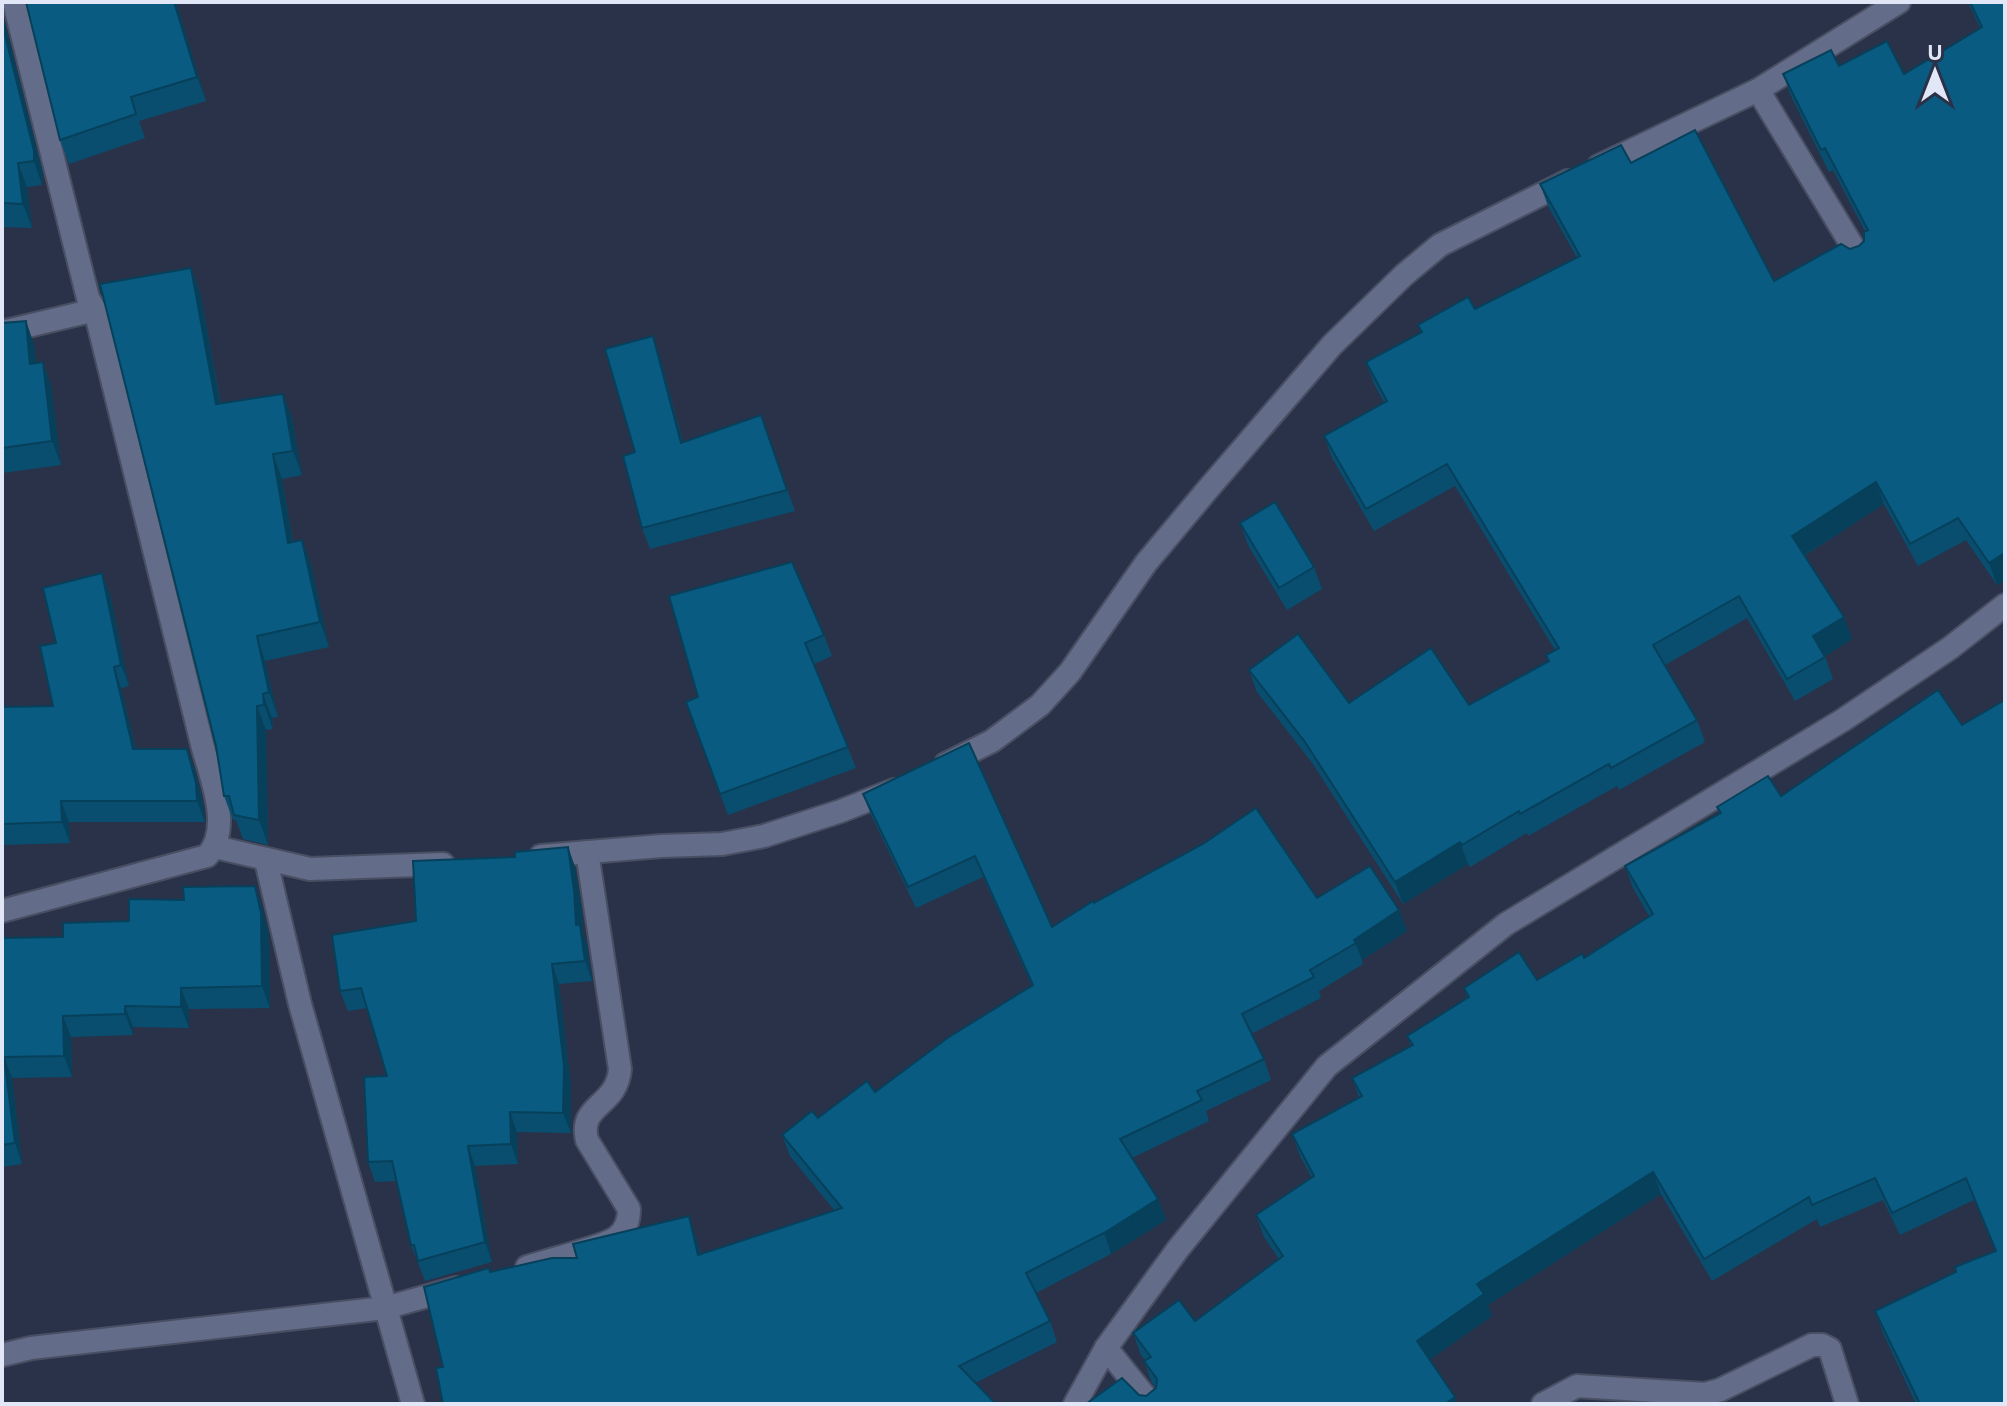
<svg xmlns="http://www.w3.org/2000/svg" width="2007" height="1406" font-family="Ubuntu,sans-serif">
<style>
.lines{fill:none;stroke-linecap:round;stroke-linejoin:round}
.minor-casing{stroke:#494f63;stroke-width:26}
.minor{stroke:#636c88;stroke-width:22}
.wall{fill:#094e6f}
.shaded-wall{fill:#07405a}
.building{fill:#0a5b81;stroke:#07405a;stroke-width:2}
</style>
<rect width="100%" height="100%" fill="#2a324a"/>
<g class="lines">
<g class="minor-casing">
<g id="minor">
<polyline points="1758,90 1859,257"/>
<polyline points="1599,166 1758,90 1899,2"/>
<polyline points="2,332 95,310"/>
<polyline points="946,764 992,741 1040,705 1070,672 1146,563 1208,489 1332,345 1404,275 1440,245 1568,181"/>
<polyline points="215,847 310,869 443,864"/>
<polyline points="541,856 661,846 722,844 764,836 841,811 894,790"/>
<polyline points="266,861 300,1004 413,1404"/>
<path d="M2,911L207,856C233,828 210,776 202,744L95,310L88,298L14,2"/>
<path d="M527,1267C544,1261 606,1246 617,1237C626,1230 629,1220 629,1209L587,1140C578,1104 617,1107 620,1069L587,852"/>
<polyline points="1106,1348 1151,1404"/>
<polyline points="2,1355 31,1348 385,1308 456,1288"/>
<polyline points="1075,1404 1106,1348 1178,1249 1327,1066 1506,924 1843,720 1950,648 2005,605"/>
<polyline points="1543,1404 1577,1386 1705,1394 1720,1390 1812,1345 1822,1345 1830,1349 1847,1404"/>
</g>
</g>
<use href="#minor" class="minor"/>
</g>
<g class="wall">
<polygon points="176,2 206,101 139,121 145,138 69,164 60,140"/>
<polygon points="1968,2 2005,2 2005,580 1997,585 1966,540 1918,566 1884,504 1804,556 1844,617 1852,639 1825,656 1833,679 1795,701 1747,618 1665,665 1697,720 1705,742 1619,790 1617,786 1528,836 1527,833 1470,867 1468,864 1403,904 1313,764 1257,692 1249,670 1349,703 1469,705 1548,661 1546,655 1555,650 1455,486 1374,531 1332,458 1324,436 1384,402 1374,384 1366,362 1421,333 1418,325 1475,309 1577,258 1548,206 1540,184 1631,163 1774,281 1859,246 1864,241 1865,231 1833,170 1829,172 1791,96 1783,74 1839,66 1904,74 1980,28"/>
<polygon points="2,12 43,174 42,185 27,187 32,228 2,227"/>
<polygon points="191,268 200,292 221,404 283,394 292,418 302,475 282,479 293,542 311,564 329,647 265,661 278,717 272,718 273,729 266,730 268,845 243,839 236,820 233,820 224,796"/>
<polygon points="26,321 34,345 36,363 43,362 51,386 61,465 2,473 2,323"/>
<polygon points="660,357 683,442 761,415 795,511 650,549 642,528 635,452"/>
<polygon points="1240,523 1314,567 1322,589 1287,610 1248,545"/>
<polygon points="110,594 129,686 121,688 136,749 187,749 195,770 203,804 205,822 69,822 70,843 2,845 2,707 53,706 56,643"/>
<polygon points="669,596 824,635 832,656 814,664 856,768 728,815 686,702 698,697"/>
<polygon points="1938,690 1962,725 2005,700 2005,1404 1916,1404 1883,1333 1875,1311 1956,1272 1955,1267 1996,1252 1974,1200 1900,1235 1883,1200 1820,1227 1817,1219 1712,1281 1661,1194 1488,1305 1492,1316 1429,1360 1455,1397 1457,1404 1086,1404 1122,1378 1139,1395 1146,1396 1156,1388 1152,1383 1144,1361 1145,1360 1141,1355 1133,1333 1179,1300 1195,1321 1279,1259 1264,1237 1256,1215 1312,1178 1300,1156 1292,1134 1359,1097 1352,1078 1411,1046 1407,1036 1467,998 1464,988 1519,952 1537,980 1582,954 1584,958 1649,916 1633,888 1625,866 1719,813 1717,807 1768,776 1781,796"/>
<polygon points="969,743 1052,927 1094,903 1317,898 1399,910 1407,931 1362,960 1363,964 1319,991 1321,998 1251,1034 1264,1059 1271,1080 1206,1111 1209,1121 1132,1158 1158,1199 1166,1220 1111,1254 1036,1293 1050,1321 1057,1342 975,1383 443,1367 489,1268 490,1272 696,1237 701,1254 834,1210 790,1156 782,1135 875,1092 1032,986 983,877 916,908 871,815 863,794"/>
<polygon points="568,847 575,867 582,910 583,933 587,944 592,981 559,984 571,1086 571,1133 517,1132 518,1164 475,1166 492,1262 425,1281 411,1245 396,1181 375,1182 368,1162 387,1076 367,1008 348,1011 340,991 416,921 515,857"/>
<polygon points="255,886 262,907 269,934 270,1008 189,1009 189,1028 133,1027 133,1035 71,1037 72,1077 12,1078 22,1164 2,1167 2,938 63,937 129,921 184,900"/>
</g>
<g class="shaded-wall">
<polygon points="174,2 176,2 206,101 197,77"/>
<polygon points="2,12 43,174 42,185 34,161 2,23"/>
<polygon points="18,163 27,187 32,228 23,204"/>
<polygon points="191,268 200,292 225,429 216,404"/>
<polygon points="26,321 34,345 39,387 30,364"/>
<polygon points="653,336 660,357 688,463 681,443"/>
<polygon points="43,362 51,386 61,465 52,441"/>
<polygon points="283,394 292,418 302,475 293,451"/>
<polygon points="273,454 282,479 297,567 288,543"/>
<polygon points="1876,482 1884,504 1800,558 1792,536"/>
<polygon points="2,491 4,581 2,574"/>
<polygon points="302,540 311,564 329,647 320,622"/>
<polygon points="2003,554 2005,559 2005,580 1997,585 1989,563"/>
<polygon points="102,573 110,594 129,686 121,665"/>
<polygon points="1844,617 1852,639 1821,658 1813,636"/>
<polygon points="257,636 265,661 278,717 269,692"/>
<polygon points="114,667 121,688 141,770 133,749"/>
<polygon points="263,694 272,718 273,729 264,705"/>
<polygon points="257,706 266,730 268,845 259,820"/>
<polygon points="187,749 195,770 203,804 205,822 197,801"/>
<polygon points="61,801 69,822 70,843 62,822"/>
<polygon points="1460,842 1468,864 1403,904 1395,882"/>
<polygon points="568,847 575,867 582,910 583,933 587,944 592,981 585,961 576,925"/>
<polygon points="255,886 262,907 269,934 270,1008 262,986"/>
<polygon points="1399,910 1407,931 1362,960 1354,940"/>
<polygon points="552,964 559,984 571,1086 571,1133 563,1113"/>
<polygon points="181,988 189,1009 189,1028 181,1007"/>
<polygon points="125,1006 133,1027 133,1035 125,1014"/>
<polygon points="63,1016 71,1037 72,1077 64,1056"/>
<polygon points="4,1057 12,1078 22,1164 15,1143"/>
<polygon points="510,1112 517,1132 518,1164 511,1144"/>
<polygon points="468,1146 475,1166 492,1262 485,1242"/>
<polygon points="1653,1172 1661,1194 1488,1305 1492,1316 1425,1363 1417,1341 1477,1284"/>
<polygon points="1158,1199 1166,1220 1111,1254 1104,1233"/>
<polygon points="689,1216 696,1237 706,1276 698,1255"/>
<polygon points="1455,1397 1457,1404 1445,1404"/>
</g>
<g class="building">
<polygon points="26,2 174,2 197,77 131,97 136,114 60,140"/>
<polygon points="1970,2 2005,2 2005,556 2003,554 1989,563 1958,518 1910,544 1876,482 1792,536 1844,617 1813,636 1825,657 1787,679 1739,596 1653,645 1697,720 1611,768 1609,764 1520,814 1519,811 1462,845 1460,842 1395,882 1305,742 1249,670 1298,634 1349,703 1431,648 1469,705 1549,661 1546,655 1559,648 1447,464 1366,509 1324,436 1387,401 1366,362 1422,332 1418,325 1468,297 1475,309 1580,256 1540,184 1621,145 1631,163 1695,130 1774,281 1841,244 1850,249 1859,246 1864,241 1864,232 1868,230 1825,148 1821,150 1783,74 1831,50 1839,66 1887,41 1904,74 1982,27"/>
<polygon points="2,23 34,151 34,161 18,163 23,204 2,203"/>
<polygon points="191,268 216,404 283,394 293,451 273,454 288,543 302,540 320,622 257,636 269,692 263,694 264,705 257,706 259,820 234,815 229,796 224,796 216,746 100,284"/>
<polygon points="26,321 30,364 43,362 52,441 2,448 2,323"/>
<polygon points="653,336 681,443 761,415 787,490 642,528 623,456 635,452 605,349"/>
<polygon points="1275,502 1314,567 1279,588 1240,523"/>
<polygon points="792,562 824,635 805,643 848,747 720,794 686,702 698,697 669,596"/>
<polygon points="102,573 121,665 114,667 133,749 187,749 196,783 197,801 61,801 62,822 2,824 2,707 53,706 40,646 56,643 43,588"/>
<polygon points="1938,690 1962,725 2005,700 2005,1404 1916,1404 1919,1402 1875,1311 1956,1272 1955,1267 1996,1251 1966,1178 1892,1213 1875,1178 1812,1205 1809,1197 1704,1259 1653,1172 1477,1284 1484,1294 1417,1341 1455,1397 1445,1404 1086,1404 1122,1378 1139,1395 1146,1396 1156,1388 1157,1379 1144,1361 1151,1357 1133,1333 1179,1300 1195,1321 1283,1256 1256,1215 1314,1176 1292,1134 1362,1096 1352,1078 1413,1045 1407,1036 1469,997 1464,988 1519,952 1537,980 1582,954 1584,958 1653,914 1625,866 1721,813 1717,807 1768,776 1781,796"/>
<polygon points="969,743 1052,927 1093,901 1094,903 1203,844 1256,808 1317,898 1370,866 1399,910 1354,940 1356,943 1310,970 1314,977 1242,1014 1264,1059 1197,1091 1202,1100 1120,1139 1158,1199 1104,1233 1026,1273 1050,1321 959,1366 996,1404 443,1404 436,1368 443,1367 424,1287 489,1268 490,1272 552,1258 577,1258 573,1244 689,1216 698,1255 842,1208 782,1135 812,1111 818,1118 867,1081 875,1092 949,1037 1033,985 975,856 908,887 863,794"/>
<polygon points="568,847 574,890 576,925 580,925 585,961 552,964 564,1066 563,1113 510,1112 511,1144 468,1146 485,1242 418,1261 414,1245 411,1245 392,1161 368,1162 364,1077 387,1076 361,988 340,991 332,935 416,921 413,861 515,857 515,852"/>
<polygon points="255,886 261,913 262,986 181,988 181,1007 125,1006 125,1014 63,1016 64,1056 4,1057 15,1143 2,1145 2,938 63,937 63,923 129,921 129,899 184,900 183,887"/>
</g>
<rect width="2007" height="1406" fill="none" stroke="#e2e7f7" stroke-width="8"/>
<g transform="translate(1935 72)" stroke="#2a324a" stroke-width="6" paint-order="stroke">
<path d="M0-6L14 30L0 20L-14 30Z" fill="#e2e7f7"/>
<text y="-12" font-size="22" font-weight="bold" text-anchor="middle" fill="#e2e7f7">U</text>
</g>
</svg>
